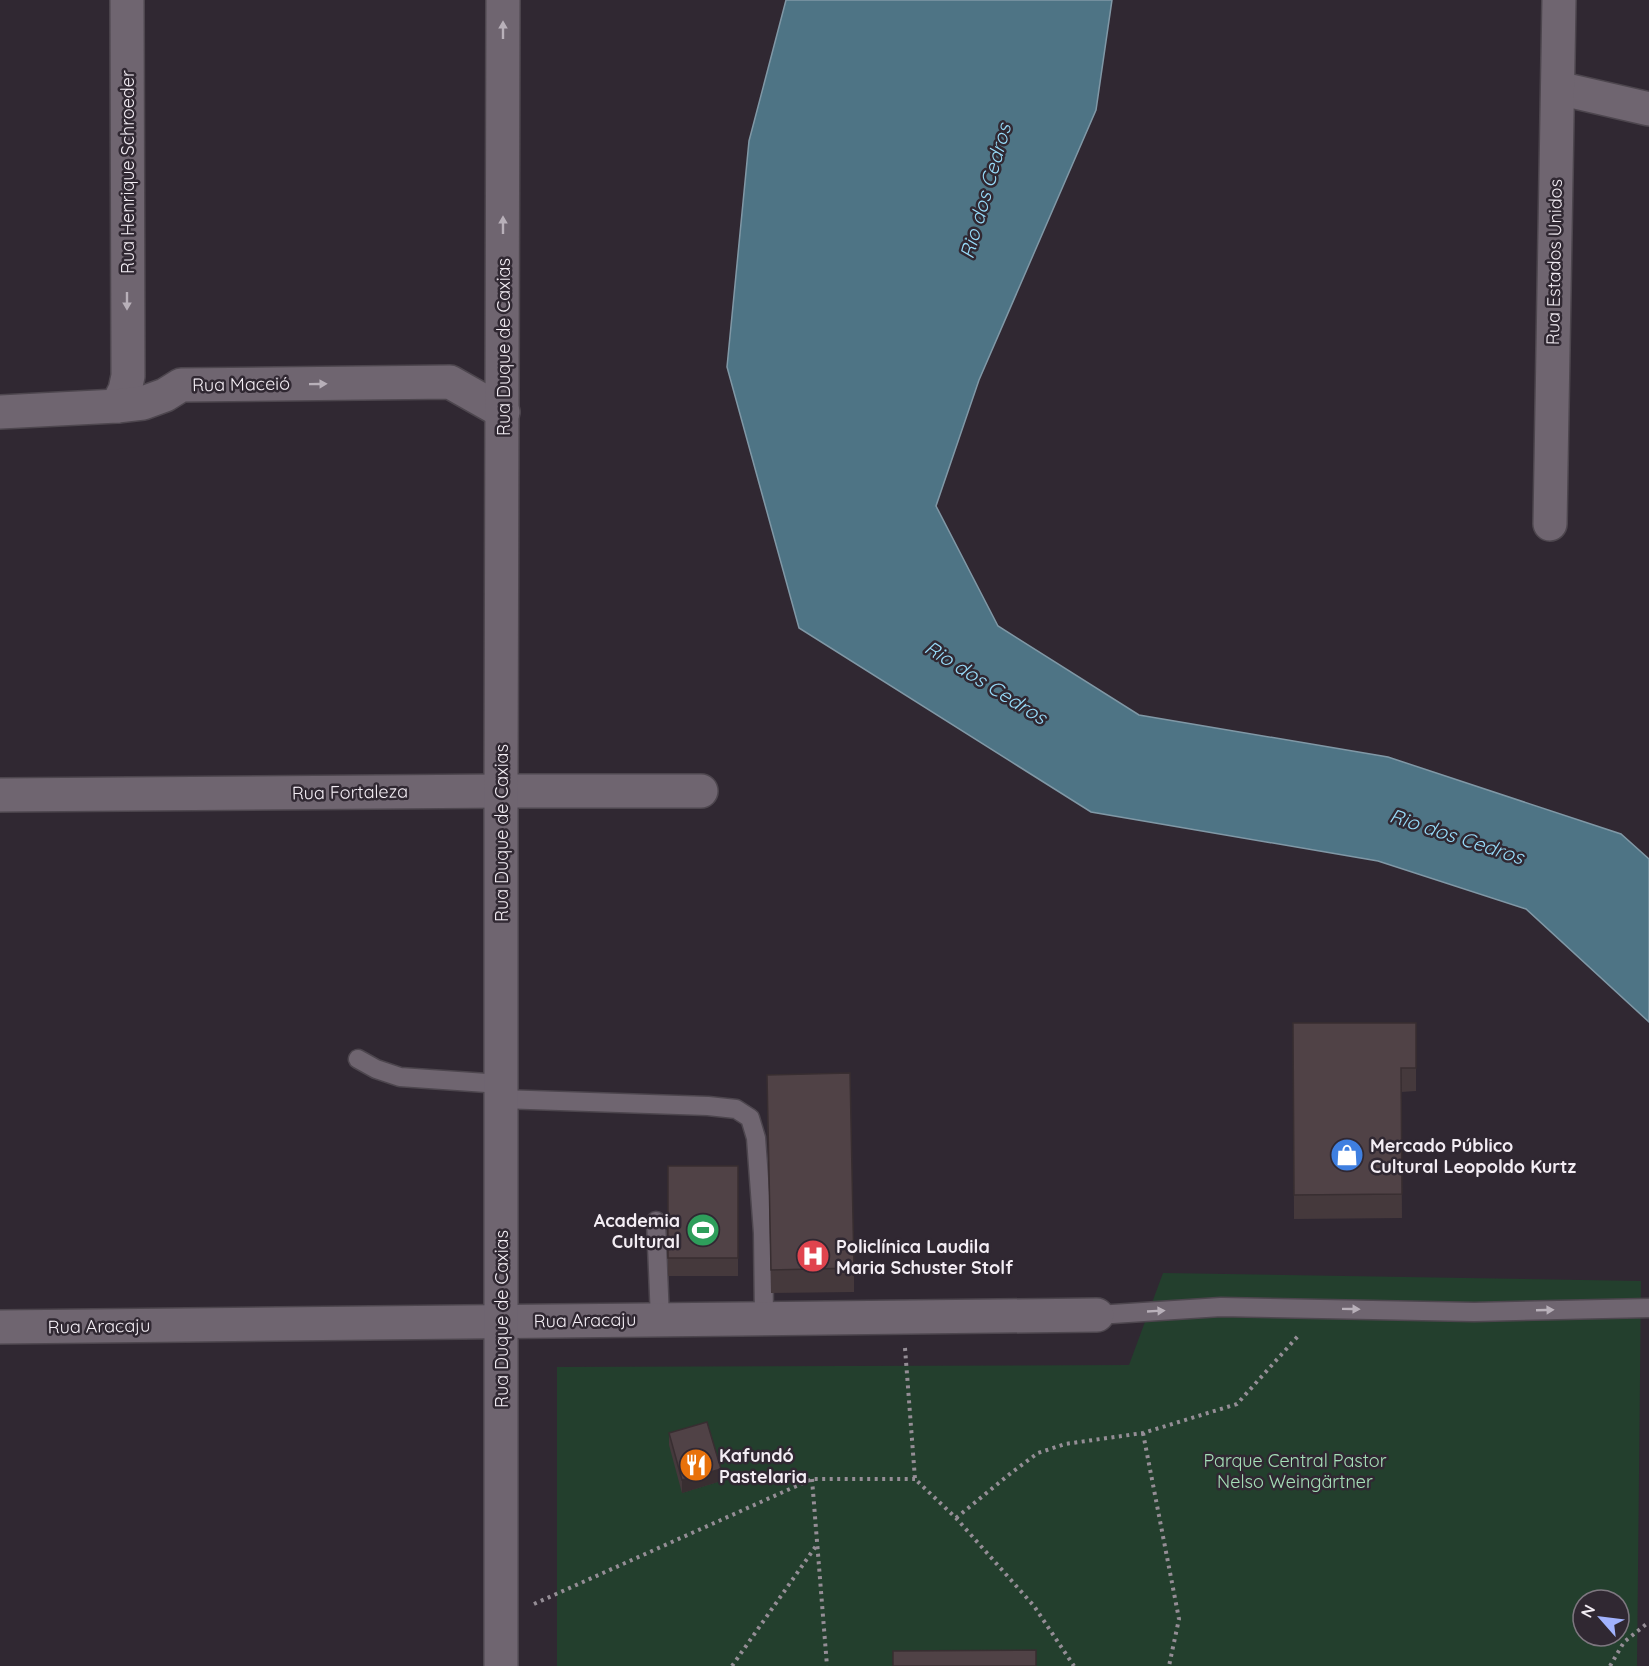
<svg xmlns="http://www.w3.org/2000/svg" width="1649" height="1666" font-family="Quicksand,sans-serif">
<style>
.green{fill:#233f2d;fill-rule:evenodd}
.water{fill:#4e7485;stroke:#8098a6;stroke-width:1.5}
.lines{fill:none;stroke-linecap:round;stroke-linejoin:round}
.lane-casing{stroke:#4d464e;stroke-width:21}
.street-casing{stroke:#4d464e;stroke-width:36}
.path{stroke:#958e96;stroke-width:4;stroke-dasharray:3 4.5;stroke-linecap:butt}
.lane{stroke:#6f6570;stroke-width:18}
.street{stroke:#6f6570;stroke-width:33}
.wall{fill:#45393c}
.shaded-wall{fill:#382e31}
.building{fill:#504246;stroke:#382e31;stroke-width:1.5}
.oneway{fill:#b8b0b9}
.labels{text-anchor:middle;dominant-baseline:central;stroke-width:5;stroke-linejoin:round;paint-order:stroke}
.street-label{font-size:18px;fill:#f3edf4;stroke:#302832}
.poi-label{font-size:18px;font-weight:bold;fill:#f3edf4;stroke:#302832;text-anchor:start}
.park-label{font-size:18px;fill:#a6e0b8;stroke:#302832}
.water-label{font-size:20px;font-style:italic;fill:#97dbf9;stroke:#302832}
</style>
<rect width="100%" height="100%" fill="#302832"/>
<path class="green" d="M1163,1273L1641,1281L1637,1666H557V1367L1129,1365ZM1583,1600H1619V1636H1583Z"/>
<polygon class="water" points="786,0 1112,0 1096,110 979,380 936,506 998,626 1139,715 1388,757 1621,834 1649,859 1649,1022 1526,909 1378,861 1091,812 799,628 727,367 749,141"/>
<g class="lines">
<g class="lane-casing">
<g id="lane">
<polyline points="358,1059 376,1069 400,1077 501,1084"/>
<polyline points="501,1099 708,1106 736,1109 750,1118 756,1138 763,1233 764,1318"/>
<polyline points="656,1221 660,1319"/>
<polyline points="1097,1315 1221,1307 1474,1312 1649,1308"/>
</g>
</g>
<g class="street-casing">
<g id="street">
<polyline points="1558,88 1649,109"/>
<polyline points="117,406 125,390 128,376 127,0"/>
<polyline points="0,412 117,406 143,403 165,395 181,385 450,382 503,412"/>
<polyline points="1550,524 1559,0"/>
<polyline points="0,795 501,791 701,791"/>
<polyline points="0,1327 1097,1315"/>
<polyline points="501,1666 501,791 503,0"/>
</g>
</g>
<g class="path">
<polyline points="905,1348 915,1479 956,1518 1034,1606 1074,1666"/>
<polyline points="1143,1433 1179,1619 1169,1666"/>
<polyline points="812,1479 827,1666"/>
<polyline points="956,1518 1011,1473 1038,1453 1065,1444 1143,1433 1237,1404 1298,1336 1300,1336"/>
<polyline points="534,1604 812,1479 915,1479"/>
<polyline points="732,1666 816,1546"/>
<polyline points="1610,1666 1624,1642 1649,1622"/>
</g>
<use href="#lane" class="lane"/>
<use href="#street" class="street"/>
</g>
<g class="wall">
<polygon points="1293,1023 1416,1023 1416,1091 1401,1092 1402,1218 1294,1219"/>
<polygon points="767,1098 854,1268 854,1292 771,1293"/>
<rect x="668" y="1166" width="70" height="110"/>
<polygon points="669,1433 721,1481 682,1493 669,1445"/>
</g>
<polygon class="shaded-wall" points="721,1469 721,1481 682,1493 682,1480"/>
<g class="building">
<polygon points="1293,1023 1416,1023 1416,1068 1401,1068 1402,1194 1294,1195"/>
<polygon points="850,1073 854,1268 771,1270 767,1075"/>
<rect x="668" y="1166" width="70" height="92"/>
<polygon points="707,1422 721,1469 682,1480 669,1433"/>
<polygon points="1036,1650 1036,1666 893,1666 893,1651"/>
</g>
<defs><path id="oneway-solid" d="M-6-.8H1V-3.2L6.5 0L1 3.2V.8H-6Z" transform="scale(1.5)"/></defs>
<g class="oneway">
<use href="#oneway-solid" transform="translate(503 30) rotate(-90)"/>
<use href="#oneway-solid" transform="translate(503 225) rotate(-90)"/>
<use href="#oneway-solid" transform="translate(127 301) rotate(90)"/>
<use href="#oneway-solid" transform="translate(318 384) rotate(-1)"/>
<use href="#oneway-solid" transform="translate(1351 1309) rotate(1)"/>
<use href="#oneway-solid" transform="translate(1545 1310) rotate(-2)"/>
<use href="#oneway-solid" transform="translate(1156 1311) rotate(-3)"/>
</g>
<defs>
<g id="shop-disc" transform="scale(1.725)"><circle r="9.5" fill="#3f7fe0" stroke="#302832"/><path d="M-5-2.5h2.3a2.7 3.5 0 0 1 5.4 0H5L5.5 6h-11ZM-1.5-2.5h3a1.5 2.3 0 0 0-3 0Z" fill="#fff"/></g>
<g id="stadium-disc" transform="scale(1.725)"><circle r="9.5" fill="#2e9e5b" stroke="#302832"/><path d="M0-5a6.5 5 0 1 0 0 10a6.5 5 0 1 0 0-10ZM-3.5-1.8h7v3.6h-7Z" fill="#fff"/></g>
<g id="hospital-disc" transform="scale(1.725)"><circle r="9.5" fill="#e0444e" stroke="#302832"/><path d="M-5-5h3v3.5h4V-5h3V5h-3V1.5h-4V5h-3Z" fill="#fff"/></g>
<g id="restaurant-disc" transform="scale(1.725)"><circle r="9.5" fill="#e8710a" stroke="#302832"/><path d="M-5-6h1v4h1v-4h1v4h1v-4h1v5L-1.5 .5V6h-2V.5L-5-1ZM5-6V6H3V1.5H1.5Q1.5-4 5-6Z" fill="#fff"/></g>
</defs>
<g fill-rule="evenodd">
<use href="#shop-disc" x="1347" y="1155"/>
<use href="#stadium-disc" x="703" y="1230"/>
<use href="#hospital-disc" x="813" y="1256"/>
<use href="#restaurant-disc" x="696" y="1465"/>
</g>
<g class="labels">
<g class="street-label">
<text transform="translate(127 172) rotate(-90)">Rua Henrique Schroeder</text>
<text transform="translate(1554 262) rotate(-89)">Rua Estados Unidos</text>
<text transform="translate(503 347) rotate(-90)">Rua Duque de Caxias</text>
<text transform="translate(241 384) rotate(-1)">Rua Maceió</text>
<text transform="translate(350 792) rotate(-1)">Rua Fortaleza</text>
<text transform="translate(501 833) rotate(-90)">Rua Duque de Caxias</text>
<text transform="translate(501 1319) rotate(-90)">Rua Duque de Caxias</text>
<text transform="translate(585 1320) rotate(-1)">Rua Aracaju</text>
<text transform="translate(99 1326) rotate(-1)">Rua Aracaju</text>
</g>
<g class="poi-label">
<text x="1370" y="1145">Mercado Público<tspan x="1370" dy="21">Cultural Leopoldo Kurtz</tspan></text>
<text x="680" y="1220" text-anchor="end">Academia<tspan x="680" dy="21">Cultural</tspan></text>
<text x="836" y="1246">Policlínica Laudila<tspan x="836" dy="21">Maria Schuster Stolf</tspan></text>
<text x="719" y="1455">Kafundó<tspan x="719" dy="21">Pastelaria</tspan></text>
</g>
<g class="park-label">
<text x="1295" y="1460">Parque Central Pastor<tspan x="1295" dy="21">Nelso Weingärtner</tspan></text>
</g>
<g class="water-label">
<text transform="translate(985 191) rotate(-74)">Rio dos Cedros</text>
<text transform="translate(986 682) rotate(32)">Rio dos Cedros</text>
<text transform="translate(1457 836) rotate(18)">Rio dos Cedros</text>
</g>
</g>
<g transform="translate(1601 1618) rotate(298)"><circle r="28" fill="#302832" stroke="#7e7780" stroke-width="1.5"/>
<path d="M0-4.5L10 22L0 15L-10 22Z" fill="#a1b2fd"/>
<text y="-9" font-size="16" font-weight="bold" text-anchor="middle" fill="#f3edf4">N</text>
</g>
</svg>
